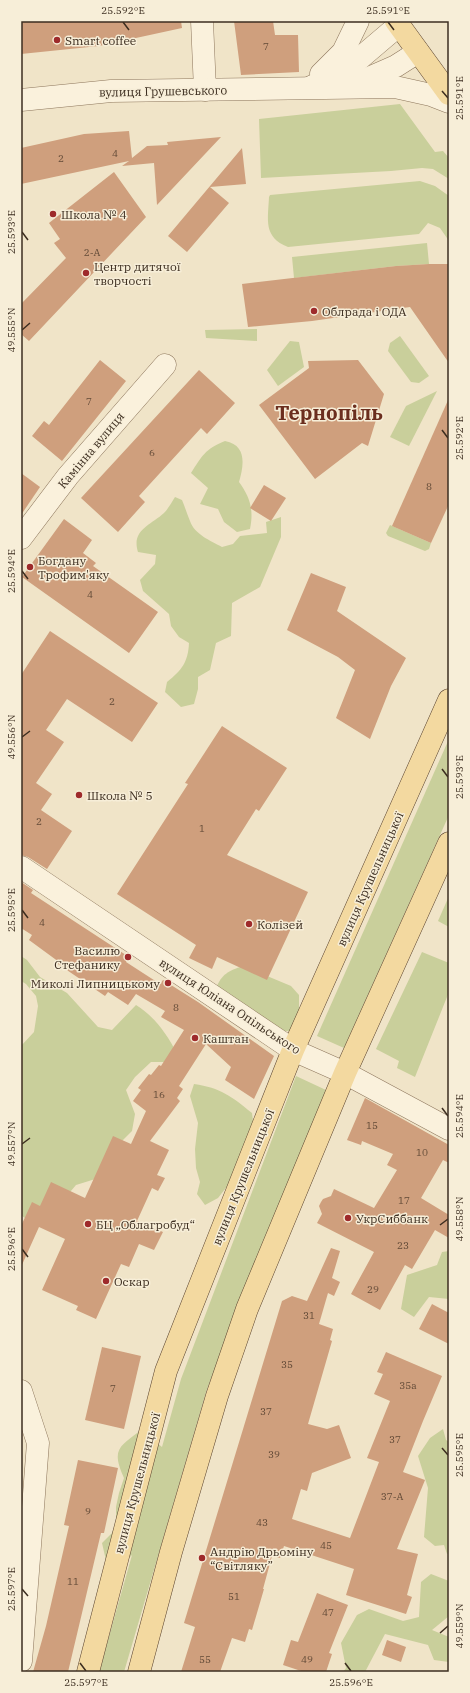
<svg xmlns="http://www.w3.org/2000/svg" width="470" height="1693" font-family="'IBM Plex Serif',serif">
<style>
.green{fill:#c9cf9b}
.building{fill:#cf9f7d}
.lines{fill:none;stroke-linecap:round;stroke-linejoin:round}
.minor-casing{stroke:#8d765c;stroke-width:23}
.major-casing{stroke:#5b4430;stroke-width:23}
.minor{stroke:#faf1dc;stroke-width:22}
.major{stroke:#f3d9a0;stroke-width:22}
.ticks{fill:none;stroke:#3d2e20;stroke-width:1.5}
.poi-dot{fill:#9e2a2b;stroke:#f7eed8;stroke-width:1.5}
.labels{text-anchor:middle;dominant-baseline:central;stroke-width:3;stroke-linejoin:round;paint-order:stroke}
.number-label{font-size:10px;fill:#624a37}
.poi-label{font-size:12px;fill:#3d2e20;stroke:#f7eed8;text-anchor:start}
.street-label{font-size:12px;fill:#3d2e20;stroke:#f7eed8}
.town-label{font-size:20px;font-weight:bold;fill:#6b2e1e;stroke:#f7eed8}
.neatline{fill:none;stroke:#3d2e20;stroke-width:1.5}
.ticks-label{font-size:10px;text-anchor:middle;fill:#3d2e20}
</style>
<rect width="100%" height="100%" fill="#f0e4c8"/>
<g class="green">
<polygon points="400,104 435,152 443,151 449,158 449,179 433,169 422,168 391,171 261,178 259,119"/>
<path d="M420,181L435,186L449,196V241L440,228L428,223L419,234L288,247C263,237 268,220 269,197L270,195Z"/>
<polygon points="427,243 429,264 396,266 294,278 292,257"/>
<polygon points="257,329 257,341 206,338 205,330"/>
<polygon points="400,336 429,376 419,383 411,382 388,351 390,343"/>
<polygon points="290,341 299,342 304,367 278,386 267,370"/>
<polygon points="437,391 409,446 390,437 406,406"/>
<path d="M225,441C247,445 244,465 239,482C250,497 254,510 250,529L237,532L224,522L218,509L200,504L208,488L191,473C202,456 205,449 225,441Z"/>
<path d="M175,497L182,500C185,507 187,514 190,521C194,534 211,541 222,547L233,544L240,536L267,533L266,522L281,517V537L260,587L232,603L231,636L216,643L210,670L198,677V689L194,704L181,707L165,692L167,682C182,670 188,662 189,643L179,637L171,626L169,614L143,591L140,580L155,564L156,555L138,552C131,530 151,525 164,513C168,509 172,502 175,497Z"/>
<polygon points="390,525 431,543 429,549 425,551 388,536 386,533"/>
<polygon points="449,739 449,815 344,1048 317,1036"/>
<polygon points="449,896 449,927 438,921"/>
<polygon points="422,952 449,963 449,992 415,1077 397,1068 399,1061 376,1049"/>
<path d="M21,956L27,960L40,977L67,993L98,1027L112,1030L136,1005C156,1018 166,1033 178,1055L166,1062H151L135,1077L126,1090L135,1114L132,1131L114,1149L105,1176L76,1185L54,1211L30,1222L21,1215V1046L34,1032L38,1006L36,996L26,984L21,981Z"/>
<path d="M243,966L291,986L299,995V1018L291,1031H267L216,988C222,974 228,971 243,966Z"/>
<path d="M296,1076L326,1090L207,1389L124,1672H99L132,1555L123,1564L107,1565L102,1543L112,1533L116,1523V1507L119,1493L124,1478C111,1449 119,1447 141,1430L162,1447L181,1379Z"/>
<path d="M194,1084C221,1088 231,1096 252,1113L253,1121L236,1175L218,1198L205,1205L197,1194L200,1182L196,1168L195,1149L198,1123L190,1096Z"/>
<polygon points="449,1251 449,1299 429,1297 414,1317 401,1309 407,1275 437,1265 442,1252"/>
<polygon points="443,1429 446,1440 449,1442 449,1553 447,1554 444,1545 435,1546 424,1537 428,1488 418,1456 430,1438"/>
<polygon points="431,1574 449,1581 449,1616 432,1630 449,1637 449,1662 434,1660 428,1645 385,1634 365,1672 343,1672 346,1668 341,1643 357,1615 369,1609 403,1621 419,1617 421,1582"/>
</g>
<g class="building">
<polygon points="21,21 181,21 182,28 99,46 21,54"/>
<polygon points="234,21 273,21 275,35 298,35 299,72 241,75"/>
<polygon points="129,131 132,158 147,146 168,145 167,142 221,137 157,205 154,163 122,166 129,161 21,184 21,148 84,134"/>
<polygon points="242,148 246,184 210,187 229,203 187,252 168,236"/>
<polygon points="114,172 146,217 29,341 21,334 21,304 66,258 54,243 60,239 49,223"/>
<polygon points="429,264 449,264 449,363 410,307 312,321 248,327 242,284 396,266"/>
<polygon points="100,360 126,381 62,461 32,436 44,421 49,425"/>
<polygon points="358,360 384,394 368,446 362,443 315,479 259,405 309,368 308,361"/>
<polygon points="199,370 235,403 207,434 201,428 139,496 145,502 118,532 81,498"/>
<polygon points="449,398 449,504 431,543 392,526"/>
<polygon points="21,473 40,487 21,515"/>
<polygon points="264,485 286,498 271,521 250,508"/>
<polygon points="64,519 92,540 83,553 96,563 93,566 158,612 129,653 22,577"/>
<polygon points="311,573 346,587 337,611 406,658 391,686 370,739 336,718 355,670 338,657 287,630"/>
<polygon points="50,631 158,703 132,742 67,699 46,730 64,742 36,783 52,794 41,810 72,831 47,869 28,857 21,855 21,675"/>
<polygon points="222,726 287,768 259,811 256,809 227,855 308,892 267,980 217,957 212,969 189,958 196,945 117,894 188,784 185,783"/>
<polygon points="21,882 33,890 31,893 129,957 126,962 160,984 163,980 198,1002 274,1056 254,1099 225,1080 231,1067 206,1044 179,1086 183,1089 177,1098 180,1101 150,1141 169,1150 157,1175 165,1178 158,1191 152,1188 137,1221 163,1232 154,1250 139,1244 129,1267 121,1264 96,1319 76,1310 78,1306 42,1290 65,1239 39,1227 21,1267 21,1226 32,1202 40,1206 51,1182 85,1198 113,1136 131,1144 146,1111 133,1101 141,1090 138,1088 149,1074 151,1075 159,1065 161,1066 184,1030 161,1017 165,1011 136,994 128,1005 108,992 105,996 58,964 59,962 29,940 32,935 21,928"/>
<polygon points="365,1098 449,1145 449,1163 443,1160 421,1198 449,1215 449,1238 435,1230 412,1269 405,1265 380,1310 351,1294 374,1252 317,1223 322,1214 319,1206 321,1202 323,1199 331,1196 334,1189 374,1208 397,1170 387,1165 393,1154 362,1141 361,1145 347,1140"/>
<polygon points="331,1248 340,1251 332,1278 340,1282 334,1296 328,1293 319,1324 333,1329 330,1340 332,1341 308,1424 327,1429 339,1425 351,1458 312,1473 307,1491 301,1489 292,1519 350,1538 379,1462 367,1458 390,1401 374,1394 383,1374 377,1372 386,1352 442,1376 423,1421 403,1472 425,1480 397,1549 418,1554 407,1595 412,1597 406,1614 346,1595 354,1569 284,1546 280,1558 272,1556 263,1589 264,1589 252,1630 249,1629 245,1642 232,1638 220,1672 181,1672 195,1627 184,1623 282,1301 292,1296 307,1301"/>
<polygon points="432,1304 449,1313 449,1344 419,1329"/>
<polygon points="102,1347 141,1356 124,1429 85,1420"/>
<polygon points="78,1460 118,1468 104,1533 101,1533 68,1672 33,1672 46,1626 69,1526 64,1525"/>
<polygon points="317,1593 348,1605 329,1653 332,1654 326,1672 304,1672 283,1665 291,1640 298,1642"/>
<polygon points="387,1640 406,1647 401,1662 382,1655"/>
</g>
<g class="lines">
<g class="minor-casing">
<g id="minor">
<polyline points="202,21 205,90"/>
<polyline points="321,74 343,52 358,21"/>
<polyline points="355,84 396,66 418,52"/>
<polyline points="311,87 332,77 352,65 399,25"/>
<polyline points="21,100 111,91 395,87 431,95 449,102"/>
<polyline points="21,538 68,476 165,365"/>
<polyline points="21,867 293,1050 345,1073 449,1129"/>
<polyline points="21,1391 38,1443 21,1661"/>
</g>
</g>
<g class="major-casing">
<g id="major">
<polyline points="396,21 449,94"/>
<polyline points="88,1672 166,1371 293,1050 449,700"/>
<polyline points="139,1672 171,1552 217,1396 247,1309 345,1073 449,843"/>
</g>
</g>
<use href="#minor" class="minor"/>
<use href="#major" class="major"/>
</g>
<path class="ticks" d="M123,22L129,30M388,22L394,30M442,91L448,98M22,232L28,240M22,330L30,323M442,430L448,438M22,571L28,579M22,737L30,731M442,769L448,777M22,910L28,918M442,1108L448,1116M22,1144L30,1138M440,1225L448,1219M22,1249L28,1257M442,1448L448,1455M22,1589L28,1596M440,1633L448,1626M80,1663L86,1671M345,1663L351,1671"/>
<g class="poi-dot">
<circle cx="57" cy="40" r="4"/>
<circle cx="53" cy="214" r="4"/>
<circle cx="86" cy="273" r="4"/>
<circle cx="314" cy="311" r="4"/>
<circle cx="30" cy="567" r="4"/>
<circle cx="79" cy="795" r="4"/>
<circle cx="249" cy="924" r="4"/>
<circle cx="128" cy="957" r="4"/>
<circle cx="168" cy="983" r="4"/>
<circle cx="195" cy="1038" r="4"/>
<circle cx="348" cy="1218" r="4"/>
<circle cx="88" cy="1224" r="4"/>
<circle cx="106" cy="1281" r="4"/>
<circle cx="202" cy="1558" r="4"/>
</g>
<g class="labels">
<g class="number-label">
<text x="266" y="46">7</text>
<text x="115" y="153">4</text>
<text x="61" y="158">2</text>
<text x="92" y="252">2-А</text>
<text x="89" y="401">7</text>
<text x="152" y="452">6</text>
<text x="429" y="486">8</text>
<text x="90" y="594">4</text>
<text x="112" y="701">2</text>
<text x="39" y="821">2</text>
<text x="202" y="828">1</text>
<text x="42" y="922">4</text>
<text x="176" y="1007">8</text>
<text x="159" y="1094">16</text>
<text x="372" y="1125">15</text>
<text x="422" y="1152">10</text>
<text x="404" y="1200">17</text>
<text x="403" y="1245">23</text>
<text x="373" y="1289">29</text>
<text x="309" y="1315">31</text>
<text x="287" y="1364">35</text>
<text x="408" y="1385">35а</text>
<text x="113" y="1388">7</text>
<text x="266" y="1411">37</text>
<text x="395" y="1439">37</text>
<text x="274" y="1454">39</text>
<text x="392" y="1496">37-А</text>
<text x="88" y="1511">9</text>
<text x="262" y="1522">43</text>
<text x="326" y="1545">45</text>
<text x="73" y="1581">11</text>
<text x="234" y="1596">51</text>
<text x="328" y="1612">47</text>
<text x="205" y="1659">55</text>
<text x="307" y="1659">49</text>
</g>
<g class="poi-label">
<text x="65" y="40">Smart coffee</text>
<text x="61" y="214">Школа № 4</text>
<text x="94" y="266">Центр дитячої<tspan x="94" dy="14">творчості</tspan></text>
<text x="322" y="311">Облрада і ОДА</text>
<text x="38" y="560">Богдану<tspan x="38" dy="14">Трофим'яку</tspan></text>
<text x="87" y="795">Школа № 5</text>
<text x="257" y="924">Колізей</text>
<text x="120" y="950" text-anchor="end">Василю<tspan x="120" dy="14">Стефанику</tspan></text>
<text x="160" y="983" text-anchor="end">Миколі Липницькому</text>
<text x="203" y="1038">Каштан</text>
<text x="356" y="1218">УкрСиббанк</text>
<text x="96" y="1224">БЦ „Облагробуд“</text>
<text x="114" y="1281">Оскар</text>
<text x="210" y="1551">Андрію Дрьоміну<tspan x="210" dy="14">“Світляку”</tspan></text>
</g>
<g class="street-label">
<text transform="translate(163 91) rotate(-1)">вулиця Грушевського</text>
<text transform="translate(91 450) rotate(-50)">Камінна вулиця</text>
<text transform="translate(370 879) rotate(-66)">вулиця Крушельницької</text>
<text transform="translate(230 1006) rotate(33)">вулиця Юліана Опільського</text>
<text transform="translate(243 1177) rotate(-68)">вулиця Крушельницької</text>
<text transform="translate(137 1483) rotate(-75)">вулиця Крушельницької</text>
</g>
<g class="town-label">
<text x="329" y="412">Тернопіль</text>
</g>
</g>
<rect width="470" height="1693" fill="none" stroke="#f7eed8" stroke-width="44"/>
<rect x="22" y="22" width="426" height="1649" class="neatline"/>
<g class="ticks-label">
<text x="123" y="14">25.592°E</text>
<text x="388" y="14">25.591°E</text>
<text transform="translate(459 98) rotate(-90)" y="4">25.591°E</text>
<text transform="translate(11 232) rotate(-90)" y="4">25.593°E</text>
<text transform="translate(11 330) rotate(-90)" y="4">49.555°N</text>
<text transform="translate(459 438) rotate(-90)" y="4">25.592°E</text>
<text transform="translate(11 571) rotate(-90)" y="4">25.594°E</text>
<text transform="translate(11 737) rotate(-90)" y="4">49.556°N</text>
<text transform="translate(459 777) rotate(-90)" y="4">25.593°E</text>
<text transform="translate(11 910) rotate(-90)" y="4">25.595°E</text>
<text transform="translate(459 1116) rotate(-90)" y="4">25.594°E</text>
<text transform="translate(11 1144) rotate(-90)" y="4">49.557°N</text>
<text transform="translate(459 1219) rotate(-90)" y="4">49.558°N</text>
<text transform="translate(11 1249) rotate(-90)" y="4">25.596°E</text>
<text transform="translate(459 1455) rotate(-90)" y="4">25.595°E</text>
<text transform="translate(11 1589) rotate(-90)" y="4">25.597°E</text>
<text transform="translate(459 1626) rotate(-90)" y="4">49.559°N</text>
<text x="86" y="1686">25.597°E</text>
<text x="351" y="1686">25.596°E</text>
</g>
</svg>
